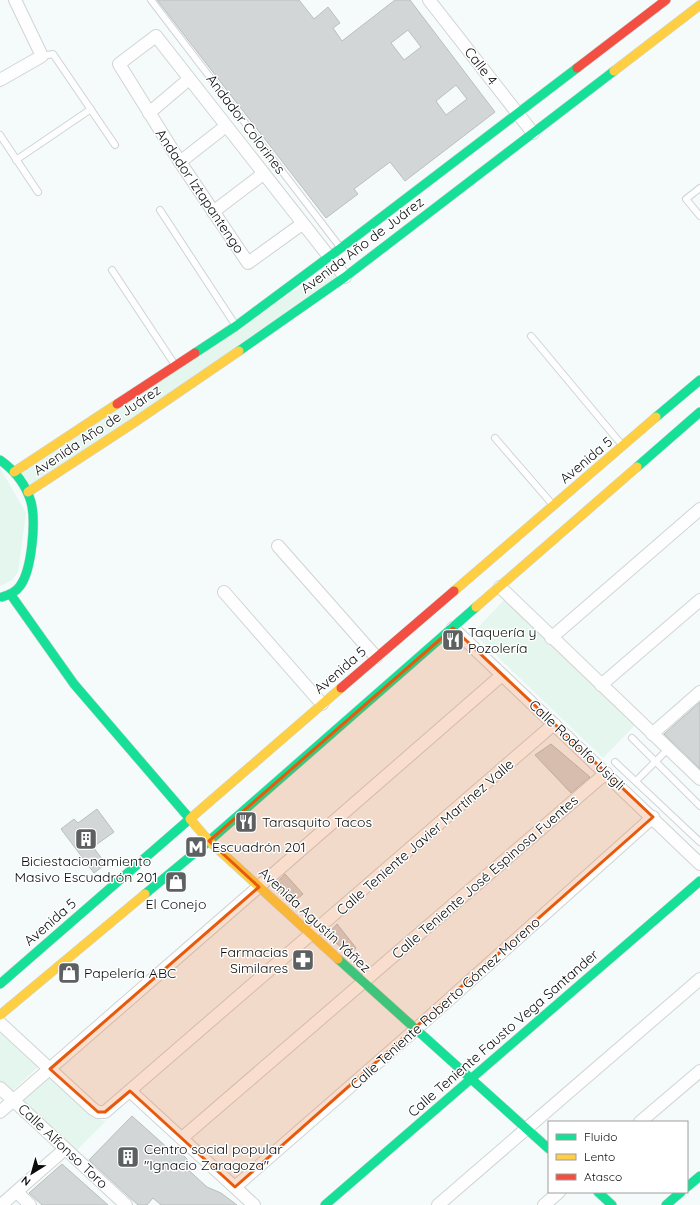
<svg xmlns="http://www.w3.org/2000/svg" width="700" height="1205" font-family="Quicksand,sans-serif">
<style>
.green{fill:#e4f6ed}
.building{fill:#d2d6d7;stroke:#babebf;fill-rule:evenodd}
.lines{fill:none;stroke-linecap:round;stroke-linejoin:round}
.lane-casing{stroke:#d0d4d4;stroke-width:8}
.street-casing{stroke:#d0d4d4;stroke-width:14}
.fast-casing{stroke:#d0d4d4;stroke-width:10}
.slow-casing{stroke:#d0d4d4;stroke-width:10}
.jam-casing{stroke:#d0d4d4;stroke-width:10}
.lane{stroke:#fefefe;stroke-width:6}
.street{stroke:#fefefe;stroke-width:12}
.fast{stroke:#16e098;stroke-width:9}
.slow{stroke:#ffcf43;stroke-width:9}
.jam{stroke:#f24e42;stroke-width:9}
.marked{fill:#e8590c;fill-opacity:0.2;stroke:#e8590c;stroke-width:3;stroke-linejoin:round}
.labels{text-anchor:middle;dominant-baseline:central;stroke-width:3;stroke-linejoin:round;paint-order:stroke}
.street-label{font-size:14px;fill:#0b0d0d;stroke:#fff}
.poi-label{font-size:14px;fill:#0b0d0d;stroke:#fff;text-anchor:start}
</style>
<rect width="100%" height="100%" fill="#f5fafa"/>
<g class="green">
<polygon points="331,267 334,270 336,278 31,490 18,471"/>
<polygon points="0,468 26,513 18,572 12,580 0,586"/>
<polygon points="506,598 637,723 603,758 473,633"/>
<polygon points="4,1031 40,1065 10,1093 0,1083 0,1034"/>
<polygon points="54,1074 97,1119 106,1121 76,1151 21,1102"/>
</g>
<g class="building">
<path d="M157,0H299L314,19L328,7L340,23L333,28L342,41L395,0H410L495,112L405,181L390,162L354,189L358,194L326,218ZM408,30L421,47L404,60L391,43ZM456,85L467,99L446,115L436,101Z"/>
<polygon points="700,702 700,769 664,734"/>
<polygon points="551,744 590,777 571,793 535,755"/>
<polygon points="97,809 114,832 93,847 106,864 94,873 61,829 74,819 78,823"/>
<polygon points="285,874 303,894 291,904 273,887"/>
<polygon points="337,924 356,948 350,955 327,935"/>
<polygon points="132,1116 171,1151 175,1147 188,1160 183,1165 207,1187 221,1193 237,1205 161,1205 153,1198 147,1205 138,1205 89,1160"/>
<polygon points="62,1164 108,1205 42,1205 29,1193"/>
</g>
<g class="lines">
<g class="lane-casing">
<g id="lane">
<polyline points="151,0 340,247"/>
<polyline points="42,56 53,54 115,145"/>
<polyline points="0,135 38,192"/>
<polyline points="16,160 91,109"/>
<polyline points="700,188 686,199 700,216"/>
<polyline points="160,210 236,326"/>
<polyline points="112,270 175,365"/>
<polyline points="531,336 622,445"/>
<polyline points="495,438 553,505"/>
<polyline points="632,738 700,806"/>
<polyline points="615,762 700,842"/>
<polyline points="636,781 668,749"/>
</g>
</g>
<g class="street-casing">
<g id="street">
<polyline points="429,0 533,133"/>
<polyline points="0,80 42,56 15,0"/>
<polyline points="149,113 189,79"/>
<polyline points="180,162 226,126"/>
<polyline points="213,212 263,174"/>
<polyline points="302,224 248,263 180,162 119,64 156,36 345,277"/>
<polyline points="278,546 376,657"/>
<polyline points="500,587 700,779"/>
<polyline points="224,592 322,704"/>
<polyline points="453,628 700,864"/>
<polyline points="551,638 700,509"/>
<polyline points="601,685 700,600"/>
<polyline points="652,734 700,692"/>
<polyline points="0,1023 93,1109 98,1112 105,1112 554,724"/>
<polyline points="0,1088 126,1205"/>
<polyline points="130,1091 254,1205"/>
<polyline points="0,1112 502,675"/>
<polyline points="640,1122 700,1071"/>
<polyline points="182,1138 606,773"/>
<polyline points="235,1187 415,1030 653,817"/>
<polyline points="17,1192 30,1205"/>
<polyline points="1,1205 65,1149"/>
<polyline points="438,1205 700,979"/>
<polyline points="544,1205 559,1192"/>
</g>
</g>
<g class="fast-casing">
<g id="fast">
<polyline points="239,351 345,277 614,71"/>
<polyline points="195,353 236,326 341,248 577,68"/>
<polyline points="656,417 700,380"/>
<path d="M0,460C14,470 26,485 31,502C36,521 32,570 20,586C16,592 9,595 2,597"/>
<polyline points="637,467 700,412"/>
<polyline points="11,595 74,684 190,819"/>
<polyline points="145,894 209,841 476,607"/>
<polyline points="338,959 549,1149"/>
<polyline points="0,984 192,817"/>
<polyline points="687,1187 700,1176"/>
<polyline points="598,1192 612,1205"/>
<polyline points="325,1205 700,881"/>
<polyline points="666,1205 681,1192"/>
</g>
</g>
<g class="slow-casing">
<g id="slow">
<polyline points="614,71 700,5"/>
<polyline points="14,472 117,404"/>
<polyline points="28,492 135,422 239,351"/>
<polyline points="454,591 656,417"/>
<polyline points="476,607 637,467"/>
<polyline points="192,817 341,688"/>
<polyline points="190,819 209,841 338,959"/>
<polyline points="0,1015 145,894"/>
</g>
</g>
<g class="jam-casing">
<g id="jam">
<polyline points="577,68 666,0"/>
<polyline points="117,404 195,353"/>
<polyline points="341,688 454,591"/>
</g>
</g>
<use href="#lane" class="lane"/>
<use href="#street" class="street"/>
<use href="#fast" class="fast"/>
<use href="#slow" class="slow"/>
<use href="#jam" class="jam"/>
</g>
<path class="marked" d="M453,628L653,817L235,1187L130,1091L105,1112H98L50,1069L259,887L209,841Z"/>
<defs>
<g id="restaurant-square" transform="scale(1.15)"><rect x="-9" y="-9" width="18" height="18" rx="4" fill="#5d6060" stroke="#fff"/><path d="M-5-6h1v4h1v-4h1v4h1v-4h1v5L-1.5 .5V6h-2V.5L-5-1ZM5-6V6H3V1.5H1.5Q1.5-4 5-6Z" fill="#fff"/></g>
<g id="building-square" transform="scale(1.15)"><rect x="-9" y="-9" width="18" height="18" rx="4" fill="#5d6060" stroke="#fff"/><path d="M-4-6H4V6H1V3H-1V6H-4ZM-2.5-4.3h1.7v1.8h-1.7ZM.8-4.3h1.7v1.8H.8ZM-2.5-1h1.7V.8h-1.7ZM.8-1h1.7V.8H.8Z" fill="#fff"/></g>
<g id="metro-square" transform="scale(1.15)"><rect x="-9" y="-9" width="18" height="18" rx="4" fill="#5d6060" stroke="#fff"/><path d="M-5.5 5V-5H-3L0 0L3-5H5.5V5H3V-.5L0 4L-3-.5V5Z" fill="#fff"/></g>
<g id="shop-square" transform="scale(1.15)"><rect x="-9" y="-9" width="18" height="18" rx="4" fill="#5d6060" stroke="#fff"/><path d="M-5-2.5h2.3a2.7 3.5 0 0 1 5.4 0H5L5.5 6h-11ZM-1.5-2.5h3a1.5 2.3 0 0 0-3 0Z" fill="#fff"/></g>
<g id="pharmacy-square" transform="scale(1.15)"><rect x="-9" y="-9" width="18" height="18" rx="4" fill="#5d6060" stroke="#fff"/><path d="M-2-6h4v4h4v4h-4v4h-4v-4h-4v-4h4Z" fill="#fff"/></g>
</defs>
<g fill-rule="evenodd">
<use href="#restaurant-square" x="453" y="640"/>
<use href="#restaurant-square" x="246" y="822"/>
<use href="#building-square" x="86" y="839"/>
<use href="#metro-square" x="196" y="847"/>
<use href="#shop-square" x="176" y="882"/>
<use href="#pharmacy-square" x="303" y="960"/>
<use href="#shop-square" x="69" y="973"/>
<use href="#building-square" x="128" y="1157"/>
</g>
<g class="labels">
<g class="street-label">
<text transform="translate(481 66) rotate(52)">Calle 4</text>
<text transform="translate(246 124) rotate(53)">Andador Colorines</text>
<text transform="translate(200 191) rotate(56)">Andador Iztapantengo</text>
<text transform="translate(362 245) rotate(-37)">Avenida Año de Juárez</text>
<text transform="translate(97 430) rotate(-34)">Avenida Año de Juárez</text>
<text transform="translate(586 460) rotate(-40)">Avenida 5</text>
<text transform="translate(340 670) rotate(-41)">Avenida 5</text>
<text transform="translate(577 745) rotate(43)">Calle Rodolfo Usigli</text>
<text transform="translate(425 837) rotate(-41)">Calle Teniente Javier Martínez Valle</text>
<text transform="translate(485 877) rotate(-41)">Calle Teniente José Espinosa Fuentes</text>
<text transform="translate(315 920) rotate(43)">Avenida Agustín Yáñez</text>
<text transform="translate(50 922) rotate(-41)">Avenida 5</text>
<text transform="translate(445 1003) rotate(-42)">Calle Teniente Roberto Gómez Moreno</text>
<text transform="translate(503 1033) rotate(-41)">Calle Teniente Fausto Vega Santander</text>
<text transform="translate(63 1146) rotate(43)">Calle Alfonso Toro</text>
</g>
<g class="poi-label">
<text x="468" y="632">Taquería y<tspan x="468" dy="16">Pozolería</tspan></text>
<text x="262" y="822">Tarasquito Tacos</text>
<text x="212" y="847">Escuadrón 201</text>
<text x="86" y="861" text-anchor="middle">Biciestacionamiento<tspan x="86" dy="16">Masivo Escuadrón 201</tspan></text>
<text x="176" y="904" text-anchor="middle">El Conejo</text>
<text x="288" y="952" text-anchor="end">Farmacias<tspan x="288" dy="16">Similares</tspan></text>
<text x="84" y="973">Papelería ABC</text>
<text x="144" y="1149">Centro social popular<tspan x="144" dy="16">"Ignacio Zaragoza"</tspan></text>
</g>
</g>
<rect x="548" y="1121" width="140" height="72" fill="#ffffff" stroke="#9d9e9e"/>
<rect x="556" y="1134" width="20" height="6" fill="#16e098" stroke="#9d9e9e"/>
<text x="584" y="1141" font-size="12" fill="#0b0d0d">Fluido</text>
<rect x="556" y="1154" width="20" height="6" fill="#ffcf43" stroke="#9d9e9e"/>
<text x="584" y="1161" font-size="12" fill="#0b0d0d">Lento</text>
<rect x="556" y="1174" width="20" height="6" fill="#f24e42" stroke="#9d9e9e"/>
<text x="584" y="1181" font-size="12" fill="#0b0d0d">Atasco</text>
<g transform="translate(32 1173) rotate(217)" stroke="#ffffff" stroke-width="3" paint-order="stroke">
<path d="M0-3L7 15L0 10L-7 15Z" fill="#0b0d0d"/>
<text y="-6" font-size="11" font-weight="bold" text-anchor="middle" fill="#0b0d0d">N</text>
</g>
</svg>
